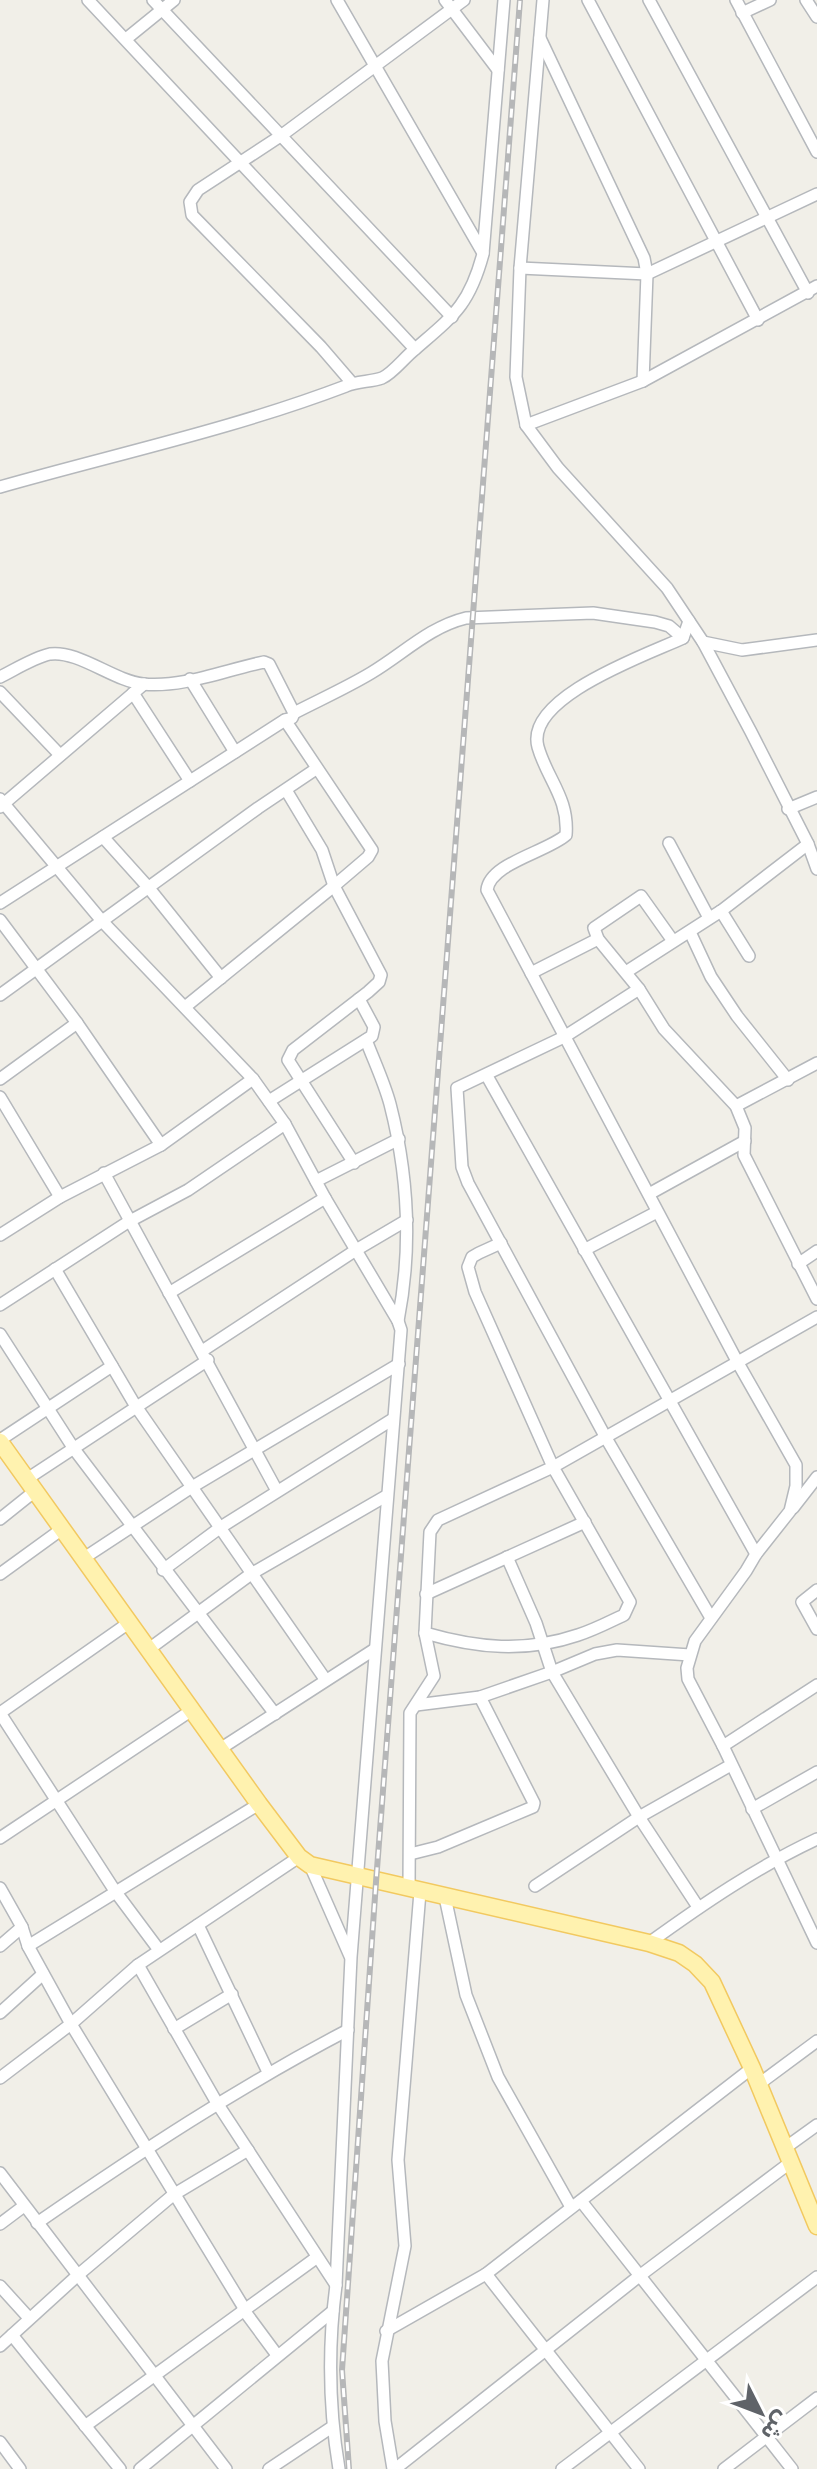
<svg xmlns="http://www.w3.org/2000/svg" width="817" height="2469" font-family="Mulish,'Noto Sans Arabic',sans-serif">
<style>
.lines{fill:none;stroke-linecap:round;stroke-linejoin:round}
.minor-casing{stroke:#b5b8bc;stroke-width:14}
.primary-casing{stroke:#f2c960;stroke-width:19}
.minor{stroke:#fff;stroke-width:11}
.primary{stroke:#fff2af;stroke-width:16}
.rail-casing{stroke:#b6b7b8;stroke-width:6}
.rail{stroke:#fff;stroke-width:3;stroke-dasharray:9;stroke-linecap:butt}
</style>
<rect width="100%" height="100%" fill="#f1efe8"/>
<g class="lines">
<g class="minor-casing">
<g id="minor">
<polyline points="88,0 415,349"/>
<polyline points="153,0 452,317"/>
<polyline points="337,0 483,253"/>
<polyline points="445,0 498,70"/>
<polyline points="543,0 520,268 516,377 526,425 558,468 667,588 703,642 751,732 808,844 817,869"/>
<polyline points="588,0 758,320"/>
<polyline points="649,0 808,293"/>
<polyline points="736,0 817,152"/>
<polyline points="806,0 817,17"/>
<polyline points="742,13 770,0"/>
<polyline points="540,38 644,258 647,274 643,381"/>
<polyline points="126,39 174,0"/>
<polyline points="520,268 647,274 817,194"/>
<polyline points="352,383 321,347 192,215 190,202 198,190 282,135 464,0"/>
<polyline points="526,425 643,381 817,286"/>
<path d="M0,487C116,454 233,429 346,386C357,381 371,382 382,378C393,373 404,358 414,350C453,316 469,306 483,254L504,0"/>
<path d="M689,621L683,638C649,654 524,697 538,747C547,779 569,798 566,835C547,852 490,863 487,890L738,1363L796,1465V1486L790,1511L756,1554L746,1571L695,1641L687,1668L688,1679L723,1746L817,1943"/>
<polyline points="703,642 742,650 817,640"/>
<path d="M0,677C16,669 33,658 50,654C78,650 114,681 143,684C183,688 225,670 264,662L269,664L294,713L292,718L285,720L0,903"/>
<polyline points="190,679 235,752"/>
<polyline points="0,692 60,755"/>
<polyline points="133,693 190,781"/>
<path d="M294,713C319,700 346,688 371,673C403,654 429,627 466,618L593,613L655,622L669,626L683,638"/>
<polyline points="286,790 322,850 334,886 381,975 379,982 368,992 293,1050 288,1060 354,1163"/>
<path d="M0,799L102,921L253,1079L285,1124L325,1198L398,1321L401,1330L351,1957L336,2285C328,2346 329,2409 339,2469"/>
<polyline points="0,807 144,684"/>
<polyline points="788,809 817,797"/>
<polyline points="103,837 148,887 221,978"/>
<polyline points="669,843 709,918"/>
<polyline points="721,911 749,956"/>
<polyline points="0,920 77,1023 161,1145"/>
<polyline points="690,932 711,977 737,1016 788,1080"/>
<polyline points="673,941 641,896 594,928 598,939 639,989 664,1029 736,1106 745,1128 744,1155 817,1299"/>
<polyline points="626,972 721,911 808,844"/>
<polyline points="531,973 598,939"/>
<polyline points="639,989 564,1037 457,1088 462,1167 468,1183 606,1438 711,1618"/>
<polyline points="0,995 258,808 316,769"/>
<polyline points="185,1007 334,886 368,857 372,850 285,720"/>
<path d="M366,1040C374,1061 384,1082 390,1104C408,1174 412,1249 398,1321"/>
<polyline points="487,1076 756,1554"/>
<polyline points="0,1079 77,1023"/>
<polyline points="0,1097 60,1197"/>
<polyline points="269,1101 372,1036 374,1027 359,999"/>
<polyline points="736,1106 817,1063"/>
<polyline points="104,1173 277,1491"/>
<polyline points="316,1181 399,1139"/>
<polyline points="649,1194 745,1141"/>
<polyline points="0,1235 60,1197 161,1145 253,1079"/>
<path d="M501,1243L479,1253L472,1257L468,1267L475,1292L553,1467L630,1602L624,1615C609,1622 594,1630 578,1635C525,1653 477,1648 425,1633L430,1532L438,1520L553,1467L817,1317"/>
<polyline points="584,1250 657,1212"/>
<polyline points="798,1264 817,1251"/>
<polyline points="55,1269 135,1405 325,1679"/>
<polyline points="169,1293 325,1198"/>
<polyline points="0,1305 128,1222 188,1190 285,1124"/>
<polyline points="0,1334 74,1449 275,1714"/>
<polyline points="202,1351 356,1250 407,1220"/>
<polyline points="0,1440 112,1366"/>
<polyline points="27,1479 208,1360"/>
<polyline points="793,1508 817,1477"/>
<polyline points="0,1519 35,1491"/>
<polyline points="507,1557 536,1623 552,1672 639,1817 698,1907"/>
<polyline points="84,1558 192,1487 399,1364"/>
<polyline points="163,1570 221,1527 393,1419"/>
<polyline points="0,1574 62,1529"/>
<polyline points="817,1590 802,1602 817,1629"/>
<polyline points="426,1594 585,1522"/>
<polyline points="130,1622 0,1713 115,1891 159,1950"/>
<polyline points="149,1649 251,1574 386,1496"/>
<polyline points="416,1705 480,1697 552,1672 595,1654 617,1650 690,1655"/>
<polyline points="723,1746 817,1685"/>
<polyline points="220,1749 375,1649"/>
<polyline points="752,1809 817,1772"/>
<polyline points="0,1838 192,1710"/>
<polyline points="410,1854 438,1847 533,1807 534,1803 480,1697"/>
<polyline points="310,1865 350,1956"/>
<polyline points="535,1886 639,1817 731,1765"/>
<polyline points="0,1888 22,1927 28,1946 71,2024 244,2308"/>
<polyline points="409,1889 410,1713 434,1676 425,1633"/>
<polyline points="445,1897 466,1995 498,2077 571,2207"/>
<polyline points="198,1925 268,2072"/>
<path d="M649,1943C703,1904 757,1867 817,1839"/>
<polyline points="0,1946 22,1927"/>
<polyline points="28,1946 259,1804"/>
<polyline points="138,1965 217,2103 336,2285"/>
<polyline points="0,2013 43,1974"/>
<polyline points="174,2029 232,1994"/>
<polyline points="0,2078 71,2024 138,1965 299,1857"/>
<polyline points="759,2084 817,2041"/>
<polyline points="785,2148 817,2125"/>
<polyline points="0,2173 226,2469"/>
<polyline points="581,2201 792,2469"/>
<path d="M37,2223C140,2152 237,2088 348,2030"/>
<polyline points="0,2224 24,2206"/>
<polyline points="486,2274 639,2469"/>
<polyline points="0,2286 29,2318"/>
<polyline points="243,2309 277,2355"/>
<polyline points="386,2331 486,2274 752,2068"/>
<polyline points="12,2335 120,2469"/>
<polyline points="0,2346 78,2275 173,2195 248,2150"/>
<polyline points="85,2426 316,2258"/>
<polyline points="0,2442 20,2469"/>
<polyline points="140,2469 333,2311"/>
<polyline points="269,2469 332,2427"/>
<polyline points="393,2469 385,2421 382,2361 405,2246 398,2160 420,1892"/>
<polyline points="395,2469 638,2277 791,2162"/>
<polyline points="562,2469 817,2277"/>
<polyline points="724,2469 817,2398"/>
</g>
</g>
<g class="primary-casing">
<polyline id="primary" points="0,1442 259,1804 299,1857 310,1865 649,1943 679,1953 695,1964 712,1982 752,2068 817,2226"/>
</g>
<use href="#minor" class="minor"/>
<use href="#primary" class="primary"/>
<g class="rail-casing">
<polyline id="rail" points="349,2469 342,2370 376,1882 520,0"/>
</g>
<use href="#rail" class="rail"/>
</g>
<g transform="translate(761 2413) rotate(132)" stroke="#ffffff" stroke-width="6" paint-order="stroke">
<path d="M0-6L14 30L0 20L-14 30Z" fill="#5f6368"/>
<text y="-12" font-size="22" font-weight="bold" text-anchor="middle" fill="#5f6368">ش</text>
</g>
</svg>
